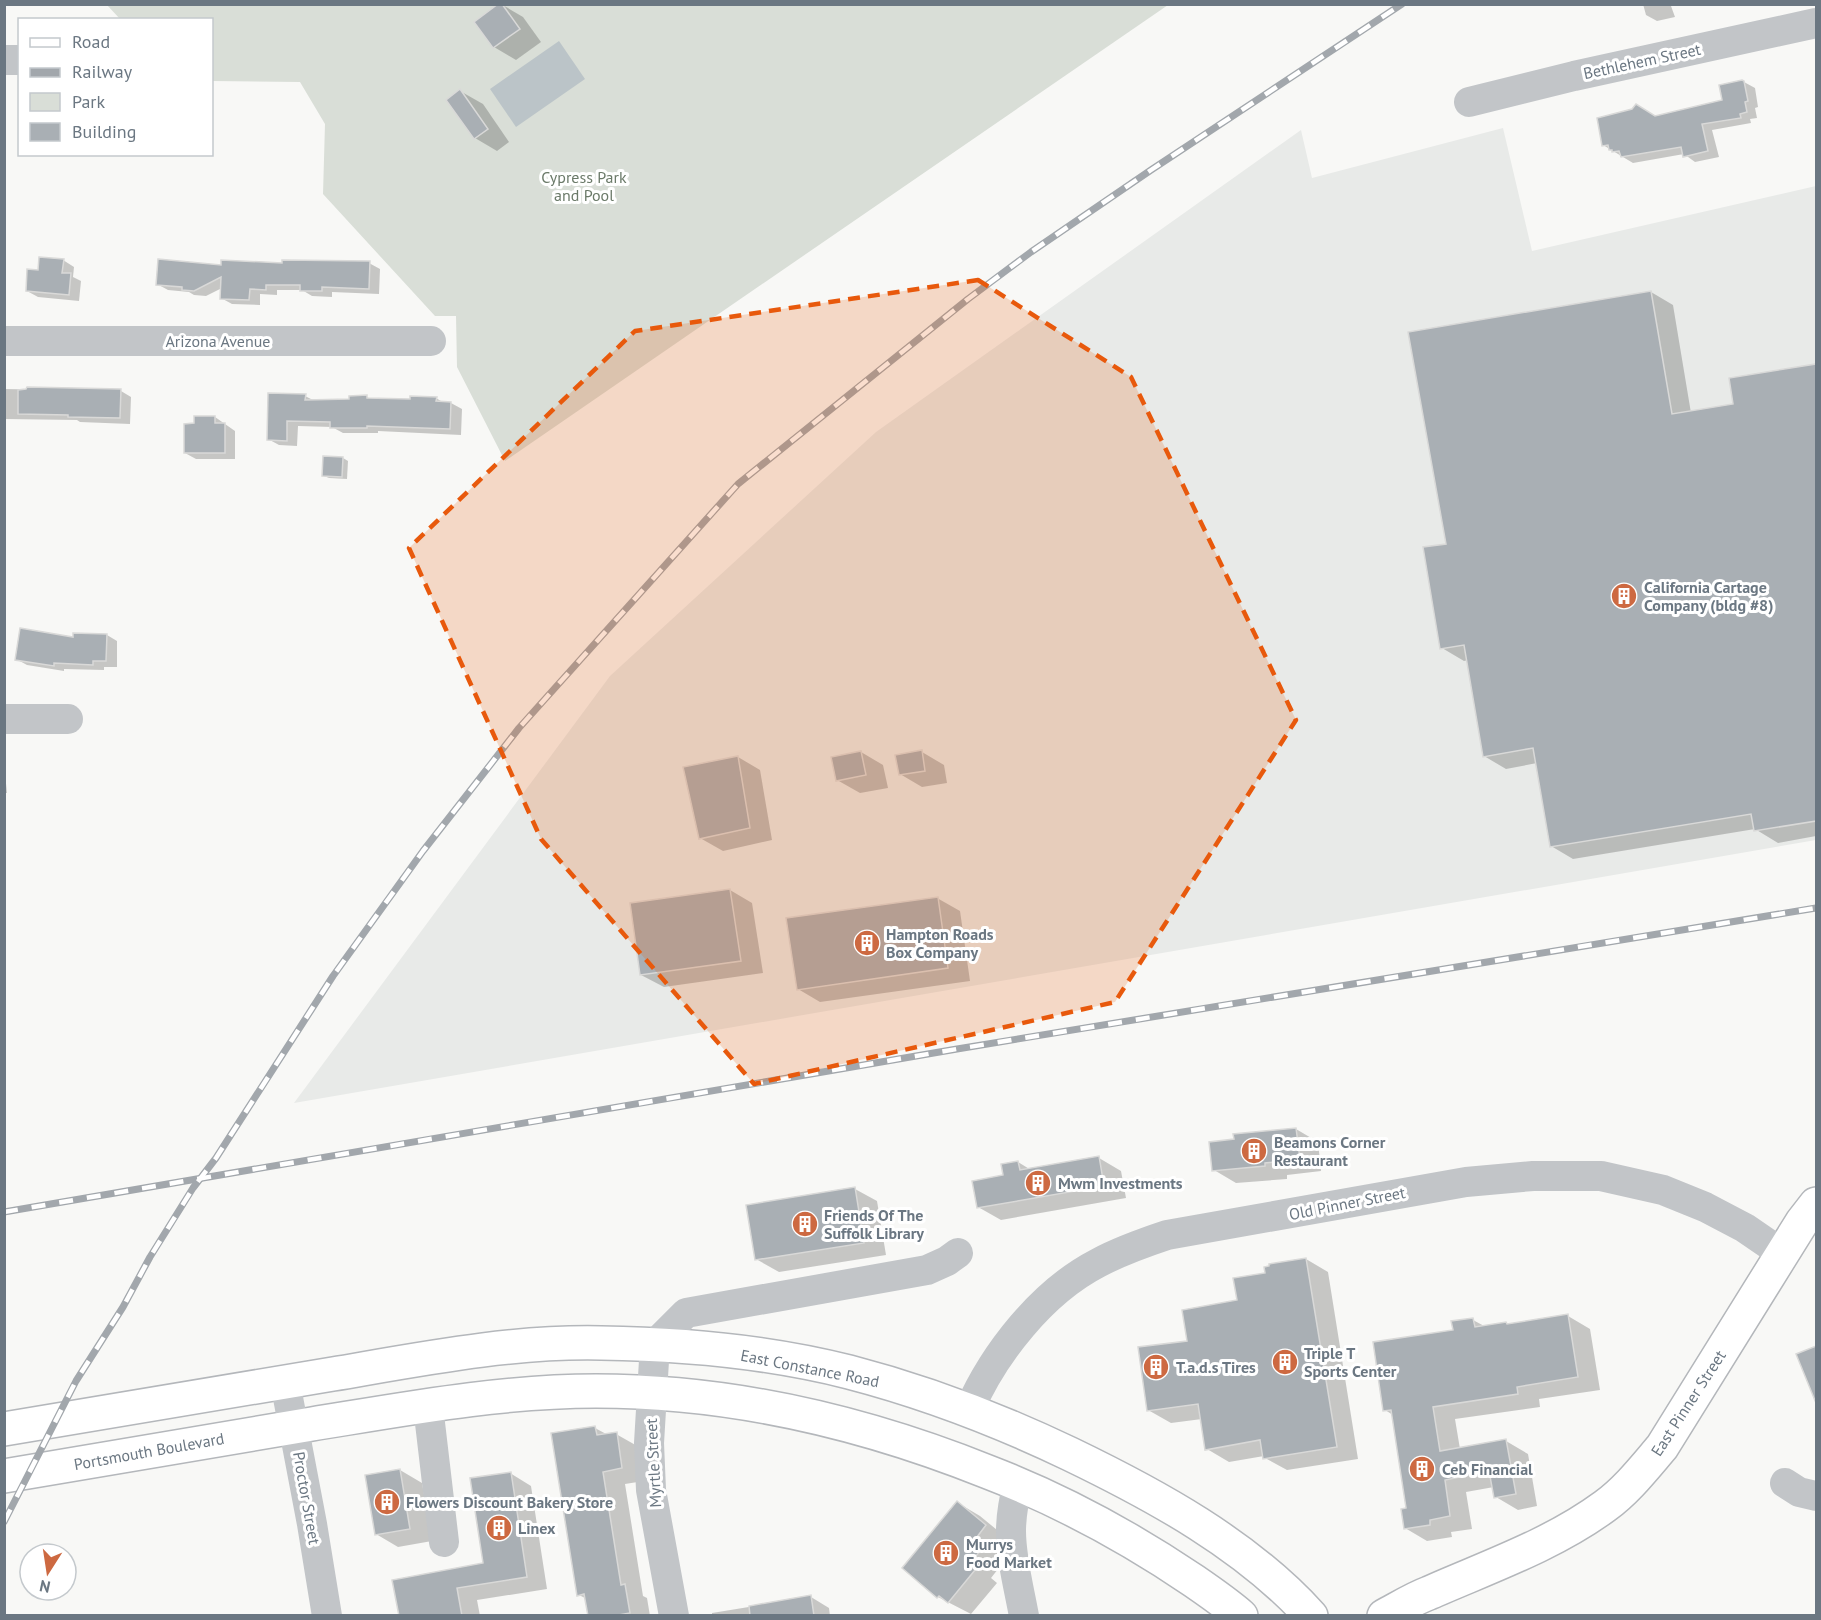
<svg xmlns="http://www.w3.org/2000/svg" width="1821" height="1620" font-family="'PT Sans',sans-serif">
<style>
.built{fill:#e8eae8}
.green{fill:#d9ded7}
.water{fill:#bbc4c8}
.shadow{fill:#0003}
.building{fill:#a9afb4;stroke:#d9d9d8;stroke-width:1.5}
.lines{fill:none;stroke-linecap:round;stroke-linejoin:round}
.major-casing{stroke:#b4b7bb;stroke-width:36}
.minor{stroke:#c2c5c8;stroke-width:30}
.major{stroke:#fff;stroke-width:33}
.rail-casing{stroke:#a2a7ac;stroke-width:7}
.rail{stroke:#fff;stroke-width:4.5;stroke-dasharray:14;stroke-linecap:butt}
.marked{fill:#e8590c;fill-opacity:0.2;stroke:#e8590c;stroke-width:4.5;stroke-dasharray:12 8;stroke-linejoin:round}
.labels{text-anchor:middle;dominant-baseline:central;stroke-width:6;stroke-linejoin:round;paint-order:stroke}
.street-label{font-size:16px;fill:#6b7782;stroke:#fff}
.park-label{font-size:16px;fill:#6b7a69;stroke:#fff}
.poi-label{font-size:16px;font-weight:bold;fill:#6b7782;stroke:#fff;text-anchor:start}
</style>
<rect width="100%" height="100%" fill="#f8f8f6"/>
<polygon class="built" points="1503,128 1532,251 1816,186 1816,840 294,1103 610,676 876,432 1301,130 1312,178"/>
<polygon class="green" points="107,5 1168,5 505,461 457,367 456,316 435,316 323,194 325,124 300,82 212,81 212,20 120,19"/>
<polygon class="water" points="559,41 585,79 516,127 490,89"/>
<g class="shadow">
<polygon points="501,4 523,17 541,42 516,60 494,47"/>
<polygon points="1643,4 1676,4 1671,6 1675,17 1657,21 1646,15"/>
<polygon points="1744,82 1755,88 1758,107 1755,108 1757,118 1750,119 1751,123 1712,130 1719,157 1695,162 1684,154 1633,163 1603,145 1656,117 1723,101"/>
<polygon points="460,91 483,104 509,142 497,151 475,138"/>
<polygon points="63,260 74,267 73,277 81,281 79,301 38,297 27,291 39,271"/>
<polygon points="369,263 380,269 379,294 332,292 332,297 312,296 302,290 277,290 277,295 260,294 260,305 232,304 221,298 222,288 206,296 194,295 189,292 168,290 157,284 223,267"/>
<polygon points="1651,292 1673,305 1691,413 1735,405 1731,380 1816,365 1816,836 1778,843 1755,829 1573,859 1551,846 1537,763 1506,769 1484,756 1468,660 1464,661 1442,648 1447,545"/>
<polygon points="4,389 121,391 131,397 130,424 80,422 77,420 4,419"/>
<polygon points="305,396 315,401 351,400 367,397 372,400 411,401 436,398 444,403 451,403 462,409 461,435 378,431 378,433 343,433 332,427 298,426 297,446 279,445 268,439"/>
<polygon points="215,417 235,431 235,459 196,459 185,453 196,425"/>
<polygon points="343,458 348,461 347,479 329,478 324,476"/>
<polygon points="107,635 117,641 117,667 104,667 104,670 64,669 64,671 27,665 16,659 74,638"/>
<polygon points="861,752 883,765 888,788 860,793 837,780"/>
<polygon points="922,752 944,765 947,783 922,787 900,774"/>
<polygon points="738,757 760,770 772,840 723,851 700,838"/>
<polygon points="4,764 7,793 4,793"/>
<polygon points="730,890 752,903 763,973 664,987 641,975"/>
<polygon points="937,898 960,911 970,981 820,1002 798,989"/>
<polygon points="1296,1129 1318,1142 1321,1171 1287,1175 1287,1179 1236,1183 1214,1170"/>
<polygon points="1099,1158 1121,1171 1126,1198 1001,1220 978,1207 1018,1162 1031,1170"/>
<polygon points="855,1189 877,1201 886,1255 779,1272 756,1259"/>
<polygon points="1306,1259 1328,1272 1358,1459 1287,1470 1265,1458 1264,1456 1229,1462 1207,1449 1202,1419 1171,1423 1148,1410 1189,1342 1238,1301 1267,1274"/>
<polygon points="1568,1316 1590,1329 1600,1390 1539,1399 1540,1407 1455,1419 1460,1449 1506,1441 1528,1454 1537,1506 1518,1510 1496,1497 1494,1487 1466,1492 1472,1529 1451,1532 1452,1537 1427,1541 1405,1528 1408,1509 1393,1415 1385,1410 1454,1331 1473,1320 1486,1327 1509,1325"/>
<polygon points="1816,1347 1816,1399 1798,1355"/>
<polygon points="595,1428 608,1435 616,1434 639,1447 644,1481 625,1484 643,1596 647,1598 650,1616 589,1616 587,1599 579,1595"/>
<polygon points="400,1470 422,1483 432,1541 398,1547 376,1534"/>
<polygon points="510,1473 531,1486 547,1589 477,1600 480,1616 400,1616 485,1565"/>
<polygon points="958,1503 980,1516 1008,1539 1002,1564 991,1578 997,1583 971,1614 938,1597"/>
<polygon points="811,1597 829,1608 830,1616 712,1616 712,1613"/>
</g>
<g class="building">
<polygon points="498,4 502,4 520,29 493,48 474,22"/>
<polygon points="1742,80 1744,81 1748,101 1745,102 1747,112 1740,114 1741,118 1702,124 1708,151 1683,157 1681,147 1621,157 1619,151 1612,152 1612,150 1609,150 1608,145 1602,146 1597,118 1632,109 1636,104 1655,116 1722,100 1719,85"/>
<polygon points="460,89 488,129 474,139 446,100"/>
<polygon points="39,257 64,259 62,273 71,273 69,295 26,291 27,269 38,270"/>
<polygon points="158,259 221,265 221,260 282,263 282,260 370,261 369,289 322,287 322,291 300,291 300,285 266,285 266,290 250,289 249,300 220,299 221,277 194,291 182,290 182,287 156,285"/>
<polygon points="1651,291 1672,414 1733,404 1729,378 1816,364 1816,821 1754,831 1751,814 1550,847 1533,748 1483,757 1464,645 1440,649 1423,547 1446,544 1408,332"/>
<polygon points="27,387 121,389 120,418 68,417 68,415 18,414 18,390 26,389"/>
<polygon points="268,393 306,394 305,400 349,399 349,396 367,395 367,398 410,399 410,396 437,397 436,401 451,402 450,429 367,426 367,428 330,428 330,422 287,421 287,441 267,440"/>
<polygon points="194,416 215,416 215,423 225,423 225,453 184,453 184,424 194,423"/>
<polygon points="323,456 343,457 342,477 322,476"/>
<polygon points="20,628 73,637 73,633 107,634 106,661 93,661 93,665 54,663 54,666 15,660"/>
<polygon points="922,750 925,771 899,775 895,755"/>
<polygon points="861,751 866,775 836,781 831,757"/>
<polygon points="738,756 750,828 699,839 683,767"/>
<polygon points="730,889 741,961 640,975 630,903"/>
<polygon points="938,897 948,968 797,990 786,918"/>
<polygon points="1296,1128 1300,1159 1265,1163 1265,1166 1212,1171 1209,1142 1234,1139 1233,1134"/>
<polygon points="1099,1156 1104,1186 977,1208 972,1181 1003,1175 1001,1164 1018,1161 1020,1170"/>
<polygon points="855,1187 864,1243 755,1260 746,1205"/>
<polygon points="1306,1258 1337,1447 1263,1459 1260,1440 1205,1450 1198,1404 1147,1411 1138,1347 1187,1341 1182,1310 1237,1300 1233,1278 1265,1273 1264,1267 1269,1266 1269,1264"/>
<polygon points="1568,1314 1578,1377 1517,1387 1518,1394 1433,1407 1440,1451 1506,1439 1516,1494 1494,1498 1489,1471 1445,1480 1450,1516 1430,1520 1430,1525 1404,1529 1401,1509 1406,1508 1391,1410 1383,1411 1373,1342 1453,1330 1451,1321 1473,1318 1475,1327 1506,1322 1507,1324"/>
<polygon points="1816,1346 1816,1403 1796,1354"/>
<polygon points="595,1426 597,1435 617,1432 622,1468 603,1472 621,1585 625,1584 630,1613 613,1616 588,1616 584,1594 577,1596 551,1433"/>
<polygon points="400,1469 410,1529 375,1535 365,1475"/>
<polygon points="511,1472 527,1577 457,1588 462,1616 399,1616 392,1580 483,1563 470,1478"/>
<polygon points="957,1501 986,1525 977,1537 984,1543 979,1548 981,1550 969,1564 975,1570 948,1603 939,1596 937,1598 902,1568"/>
<polygon points="811,1595 814,1616 750,1616 749,1606"/>
</g>
<g class="lines">
<g class="major-casing">
<g id="major">
<path d="M4,1429C114,1410 224,1392 333,1374C421,1359 511,1341 601,1343C683,1344 770,1352 849,1372C926,1392 999,1420 1070,1454C1155,1495 1247,1545 1311,1616"/>
<path d="M4,1476C107,1458 210,1441 312,1424C405,1409 501,1391 596,1391C731,1391 863,1422 988,1472C1061,1500 1129,1537 1194,1581C1210,1592 1226,1603 1241,1616"/>
<path d="M1384,1616C1399,1608 1413,1599 1429,1593C1488,1567 1552,1545 1605,1506C1627,1490 1644,1468 1662,1447L1802,1222L1816,1204"/>
</g>
</g>
<g class="minor">
<polyline points="4,60 20,60"/>
<polyline points="1469,102 1574,76 1816,23"/>
<polyline points="4,341 431,341"/>
<polyline points="4,719 68,719"/>
<polyline points="285,1382 312,1524 327,1616"/>
<polyline points="428,1406 444,1542"/>
<path d="M969,1410C994,1353 1042,1292 1098,1263C1120,1251 1143,1243 1167,1235L1466,1182L1533,1176H1601L1663,1190L1705,1207L1745,1228L1783,1254"/>
<path d="M1018,1483C1014,1499 1011,1514 1011,1531C1011,1559 1019,1588 1024,1616"/>
<polyline points="1785,1483 1799,1492 1816,1496"/>
<polyline points="674,1616 651,1490 649,1443 655,1344 686,1313 927,1270 947,1261 958,1253"/>
</g>
<use href="#major" class="major"/>
<g class="rail-casing">
<g id="rail">
<polyline points="4,1212 957,1049 1816,908"/>
<polyline points="4,1522 76,1381 123,1307 150,1257 193,1188 216,1158 333,976 423,851 519,728 738,484 968,299 1031,252 1151,170 1402,4"/>
</g>
</g>
<use href="#rail" class="rail"/>
</g>
<path class="marked" d="M978,280L1131,377L1296,720L1115,1002L754,1084L541,839L409,548L635,331Z"/>
<defs>
<g id="building-disc" transform="scale(1.35)"><circle r="9.5" fill="#cd6941" stroke="#fff"/><path d="M-4-6H4V6H1V3H-1V6H-4ZM-2.5-4.3h1.7v1.8h-1.7ZM.8-4.3h1.7v1.8H.8ZM-2.5-1h1.7V.8h-1.7ZM.8-1h1.7V.8H.8Z" fill="#fff"/></g>
</defs>
<g fill-rule="evenodd">
<use href="#building-disc" x="1624" y="596"/>
<use href="#building-disc" x="867" y="943"/>
<use href="#building-disc" x="1254" y="1151"/>
<use href="#building-disc" x="1038" y="1183"/>
<use href="#building-disc" x="805" y="1224"/>
<use href="#building-disc" x="1285" y="1362"/>
<use href="#building-disc" x="1156" y="1367"/>
<use href="#building-disc" x="1422" y="1469"/>
<use href="#building-disc" x="387" y="1502"/>
<use href="#building-disc" x="499" y="1528"/>
<use href="#building-disc" x="946" y="1553"/>
</g>
<g class="labels">
<g class="street-label">
<text transform="translate(1642 61) rotate(-12)">Bethlehem Street</text>
<text x="218" y="341">Arizona Avenue</text>
<text transform="translate(1347 1203) rotate(-11)">Old Pinner Street</text>
<text transform="translate(810 1368) rotate(11)">East Constance Road</text>
<text transform="translate(1688 1403) rotate(-57)">East Pinner Street</text>
<text transform="translate(149 1451) rotate(-10)">Portsmouth Boulevard</text>
<text transform="translate(653 1463) rotate(-93)">Myrtle Street</text>
<text transform="translate(307 1498) rotate(80)">Proctor Street</text>
</g>
<g class="park-label">
<text x="584" y="177">Cypress Park<tspan x="584" dy="18">and Pool</tspan></text>
</g>
<g class="poi-label">
<text x="1644" y="587">California Cartage<tspan x="1644" dy="18">Company (bldg #8)</tspan></text>
<text x="886" y="934">Hampton Roads<tspan x="886" dy="18">Box Company</tspan></text>
<text x="1274" y="1142">Beamons Corner<tspan x="1274" dy="18">Restaurant</tspan></text>
<text x="1058" y="1183">Mwm Investments</text>
<text x="824" y="1215">Friends Of The<tspan x="824" dy="18">Suffolk Library</tspan></text>
<text x="1304" y="1353">Triple T<tspan x="1304" dy="18">Sports Center</tspan></text>
<text x="1176" y="1367">T.a.d.s Tires</text>
<text x="1442" y="1469">Ceb Financial</text>
<text x="406" y="1502">Flowers Discount Bakery Store</text>
<text x="518" y="1528">Linex</text>
<text x="966" y="1544">Murrys<tspan x="966" dy="18">Food Market</tspan></text>
</g>
</g>
<rect width="1821" height="1620" fill="none" stroke="#6b7782" stroke-width="12"/>
<rect x="18" y="18" width="195" height="138" fill="#ffffff" stroke="#c4c9cd" stroke-width="1.5"/>
<rect x="30" y="38" width="30" height="9" fill="#ffffff" stroke="#c4c9cd" stroke-width="1.5"/>
<text x="72" y="48" font-size="18" fill="#6b7782">Road</text>
<rect x="30" y="68" width="30" height="9" fill="#a2a7ac" stroke="#c4c9cd" stroke-width="1.5"/>
<text x="72" y="78" font-size="18" fill="#6b7782">Railway</text>
<rect x="30" y="93" width="30" height="18" fill="#d9ded7" stroke="#c4c9cd" stroke-width="1.5"/>
<text x="72" y="108" font-size="18" fill="#6b7782">Park</text>
<rect x="30" y="123" width="30" height="18" fill="#a9afb4" stroke="#c4c9cd" stroke-width="1.5"/>
<text x="72" y="138" font-size="18" fill="#6b7782">Building</text>
<g transform="translate(48 1572) rotate(192)"><circle r="28" fill="#ffffff" stroke="#c4c9cd" stroke-width="1.5"/>
<path d="M0-4.5L10 22L0 15L-10 22Z" fill="#cd6941"/>
<text y="-9" font-size="16" font-weight="bold" text-anchor="middle" fill="#6b7782">N</text>
</g>
</svg>
